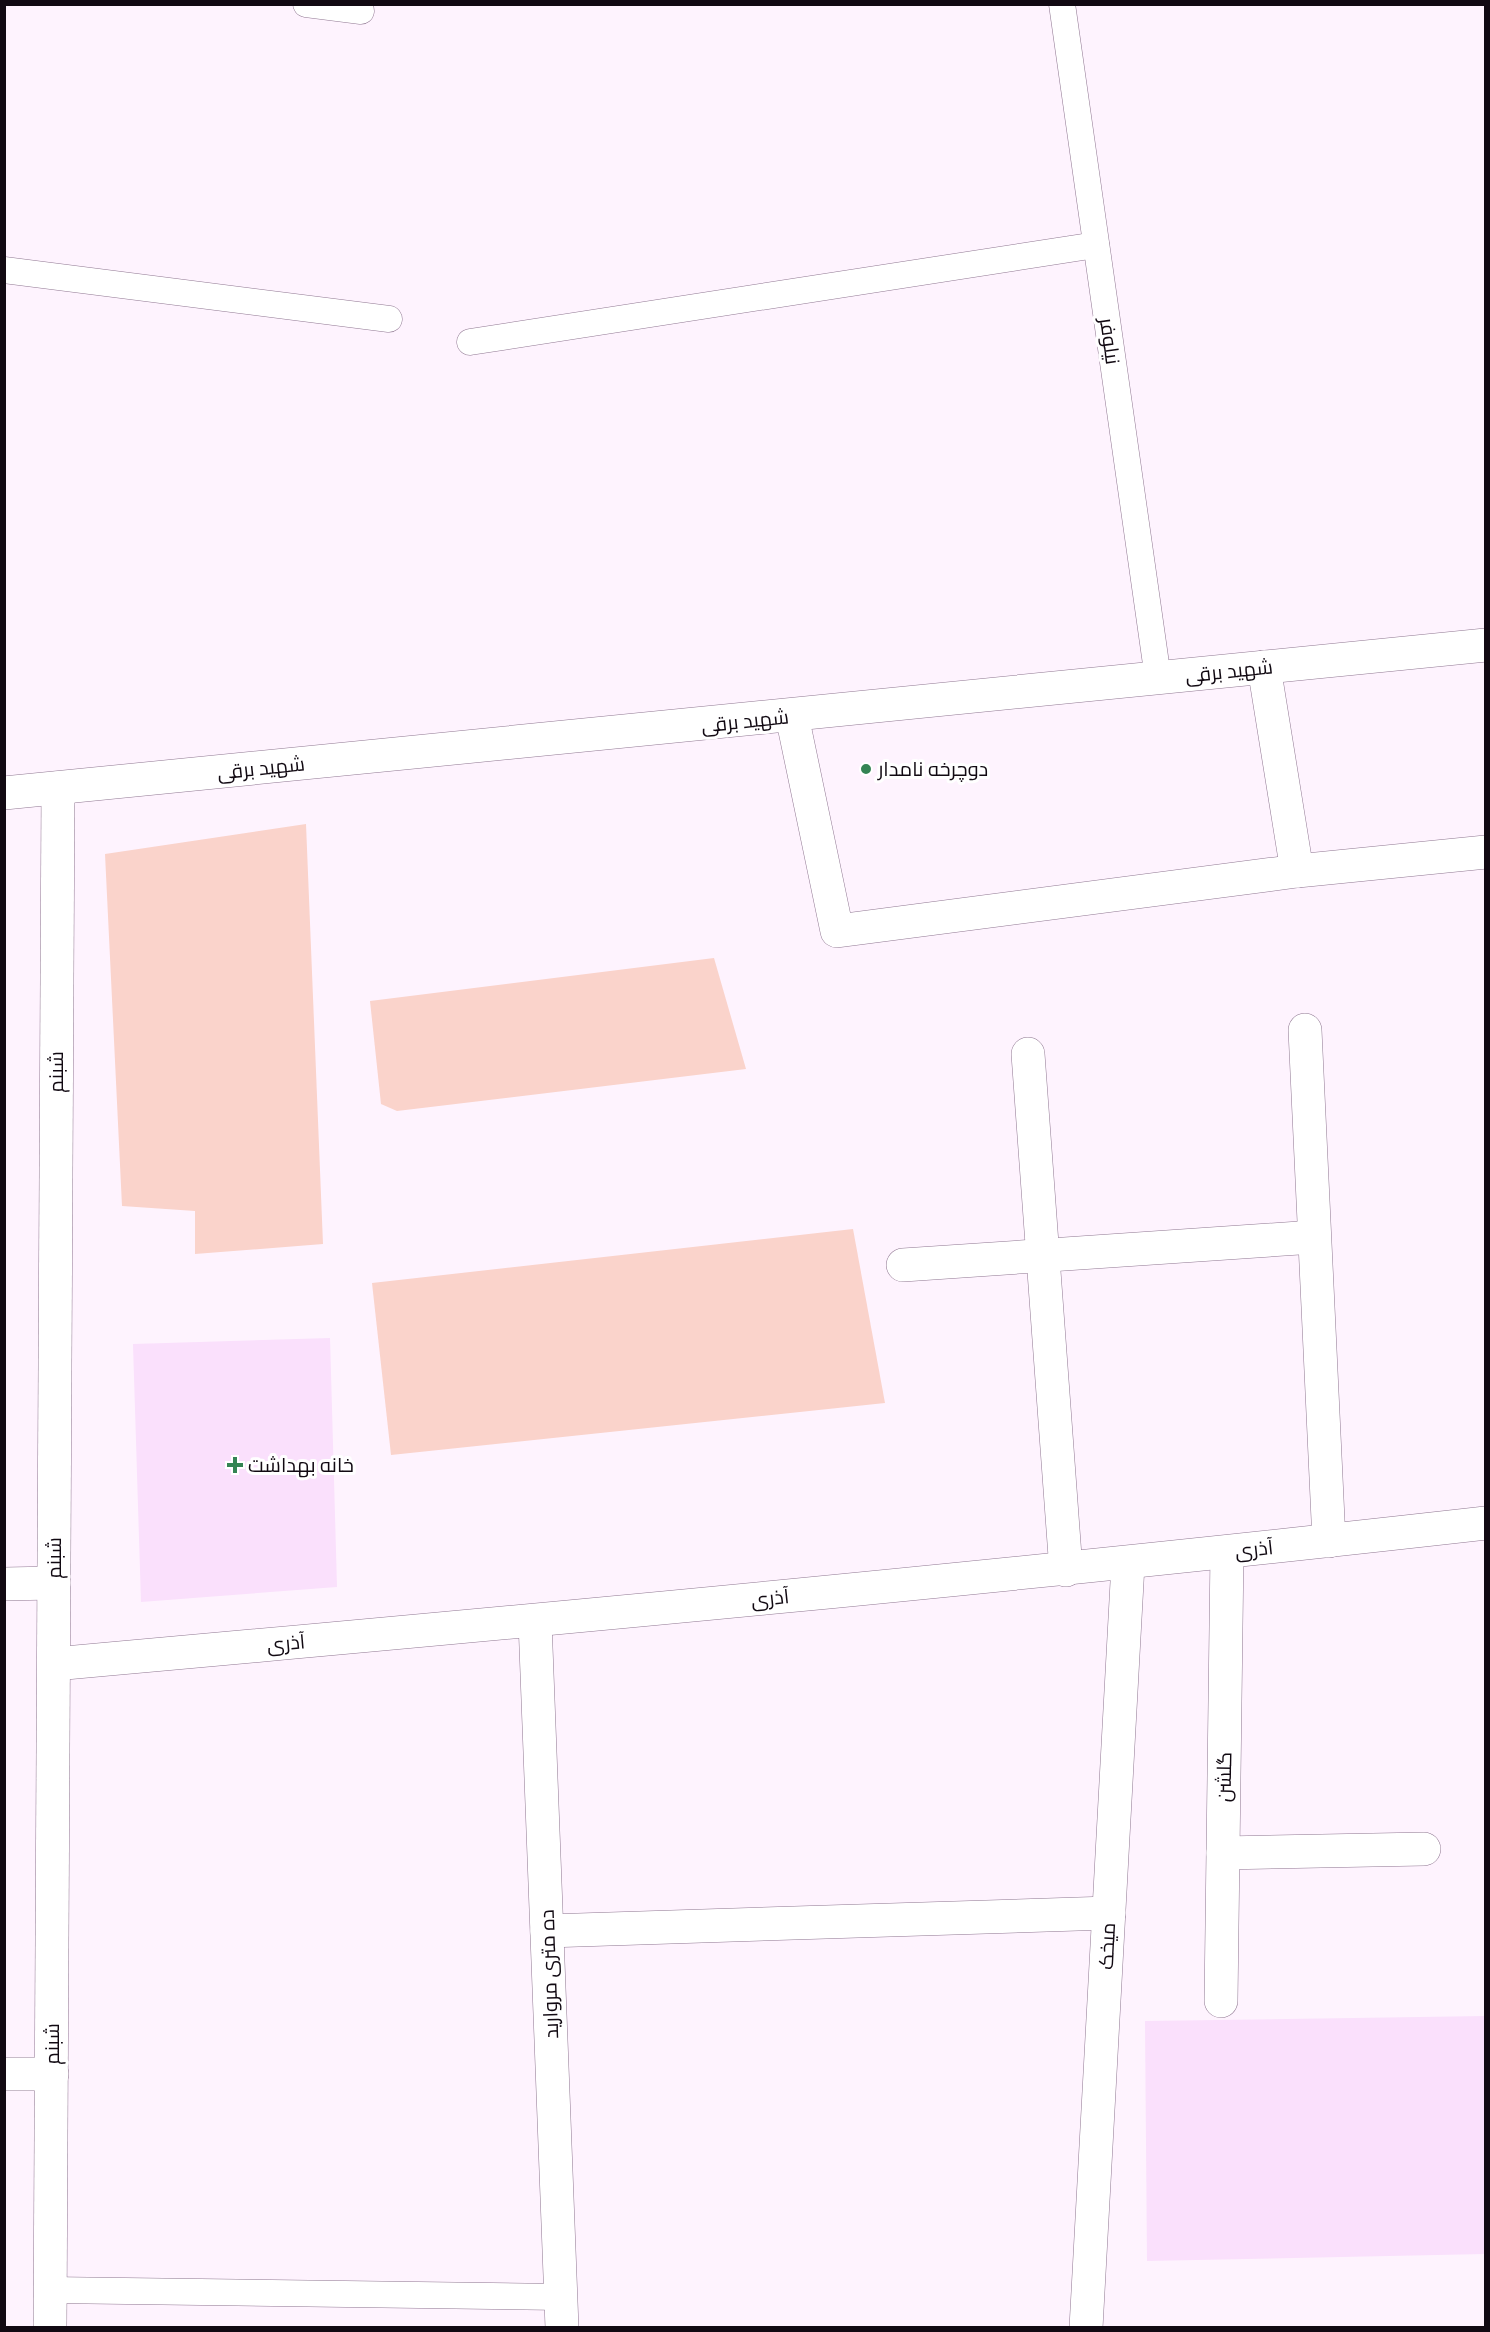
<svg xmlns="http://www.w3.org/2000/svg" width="1490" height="2332" font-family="Cabin,Cairo,sans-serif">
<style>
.built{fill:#fae0fc}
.green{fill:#fad3cb}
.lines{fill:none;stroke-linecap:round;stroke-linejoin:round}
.lane-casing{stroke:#907892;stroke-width:27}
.street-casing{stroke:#907892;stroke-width:34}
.secondary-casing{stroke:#907892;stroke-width:34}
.lane{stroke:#fff;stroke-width:26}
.street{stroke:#fff;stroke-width:33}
.secondary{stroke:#fff;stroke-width:33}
.poi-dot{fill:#348454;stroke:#fff;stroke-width:2}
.labels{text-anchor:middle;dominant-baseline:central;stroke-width:6;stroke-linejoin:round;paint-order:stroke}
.street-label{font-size:20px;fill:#110912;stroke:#fff}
.poi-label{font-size:20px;fill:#110912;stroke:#fff;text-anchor:start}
</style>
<rect width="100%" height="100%" fill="#fef3fe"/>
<g class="built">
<polygon points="330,1338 337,1587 141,1602 133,1344"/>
<polygon points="1485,2016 1485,2254 1147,2261 1145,2021"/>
</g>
<g class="green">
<polygon points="306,824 323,1244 195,1254 195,1211 122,1206 105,854"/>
<polygon points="714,958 746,1069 397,1111 381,1104 370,1001"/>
<polygon points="853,1229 885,1403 391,1455 372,1283"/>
</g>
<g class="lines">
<g class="lane-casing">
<g id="lane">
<polyline points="306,4 361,11"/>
<polyline points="1062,4 1158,678"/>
<polyline points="4,270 389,319"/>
<polyline points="470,342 1096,245"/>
<polyline points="51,2290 561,2297"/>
</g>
</g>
<g class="street-casing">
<g id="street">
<polyline points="1264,667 1297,871"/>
<polyline points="792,716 837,931 1297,871 1486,852"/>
<polyline points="1305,1030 1329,1541"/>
<polyline points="1028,1054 1066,1570"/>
<polyline points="903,1265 1314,1237"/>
<polyline points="535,1621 562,2328"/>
<polyline points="1223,1853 1424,1849"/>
<polyline points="547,1931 1109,1913"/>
<polyline points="1221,2001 1227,1552"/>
<polyline points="4,2074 52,2074"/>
<polyline points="50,2328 58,788"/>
<polyline points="1086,2328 1128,1564"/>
</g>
</g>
<g class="secondary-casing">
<g id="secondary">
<polyline points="4,793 1486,645"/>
<polyline points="4,1584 54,1583"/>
<path d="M54,1664C531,1621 1009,1577 1486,1523"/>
</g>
</g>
<use href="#lane" class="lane"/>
<use href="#street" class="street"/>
<use href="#secondary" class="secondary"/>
</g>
<g class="poi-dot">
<circle cx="866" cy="769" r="6"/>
<path d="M232 1456h6v6h6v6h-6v6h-6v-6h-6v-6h6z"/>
</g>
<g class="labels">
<g class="street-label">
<text transform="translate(1110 341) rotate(82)">نیلوفر</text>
<text transform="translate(1229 671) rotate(-6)">شهید برقی</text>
<text transform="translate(745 721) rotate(-6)">شهید برقی</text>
<text transform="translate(261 768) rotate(-6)">شهید برقی</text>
<text transform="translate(56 1072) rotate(-90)">شبنم</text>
<text transform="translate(1254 1549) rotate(-6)">آذری</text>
<text transform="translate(54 1558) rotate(-90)">شبنم</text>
<text transform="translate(770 1598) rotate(-6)">آذری</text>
<text transform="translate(286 1643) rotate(-5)">آذری</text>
<text transform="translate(1224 1777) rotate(-89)">گلشن</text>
<text transform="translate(1107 1946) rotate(-87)">میخک</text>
<text transform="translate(549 1974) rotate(-92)">ده متری مروارید</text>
<text transform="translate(52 2044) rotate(-90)">شبنم</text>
</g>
<g class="poi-label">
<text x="878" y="769">دوچرخه نامدار</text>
<text x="248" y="1465">خانه بهداشت</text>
</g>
</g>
<rect width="1490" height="2332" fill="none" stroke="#110912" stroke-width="12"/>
</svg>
